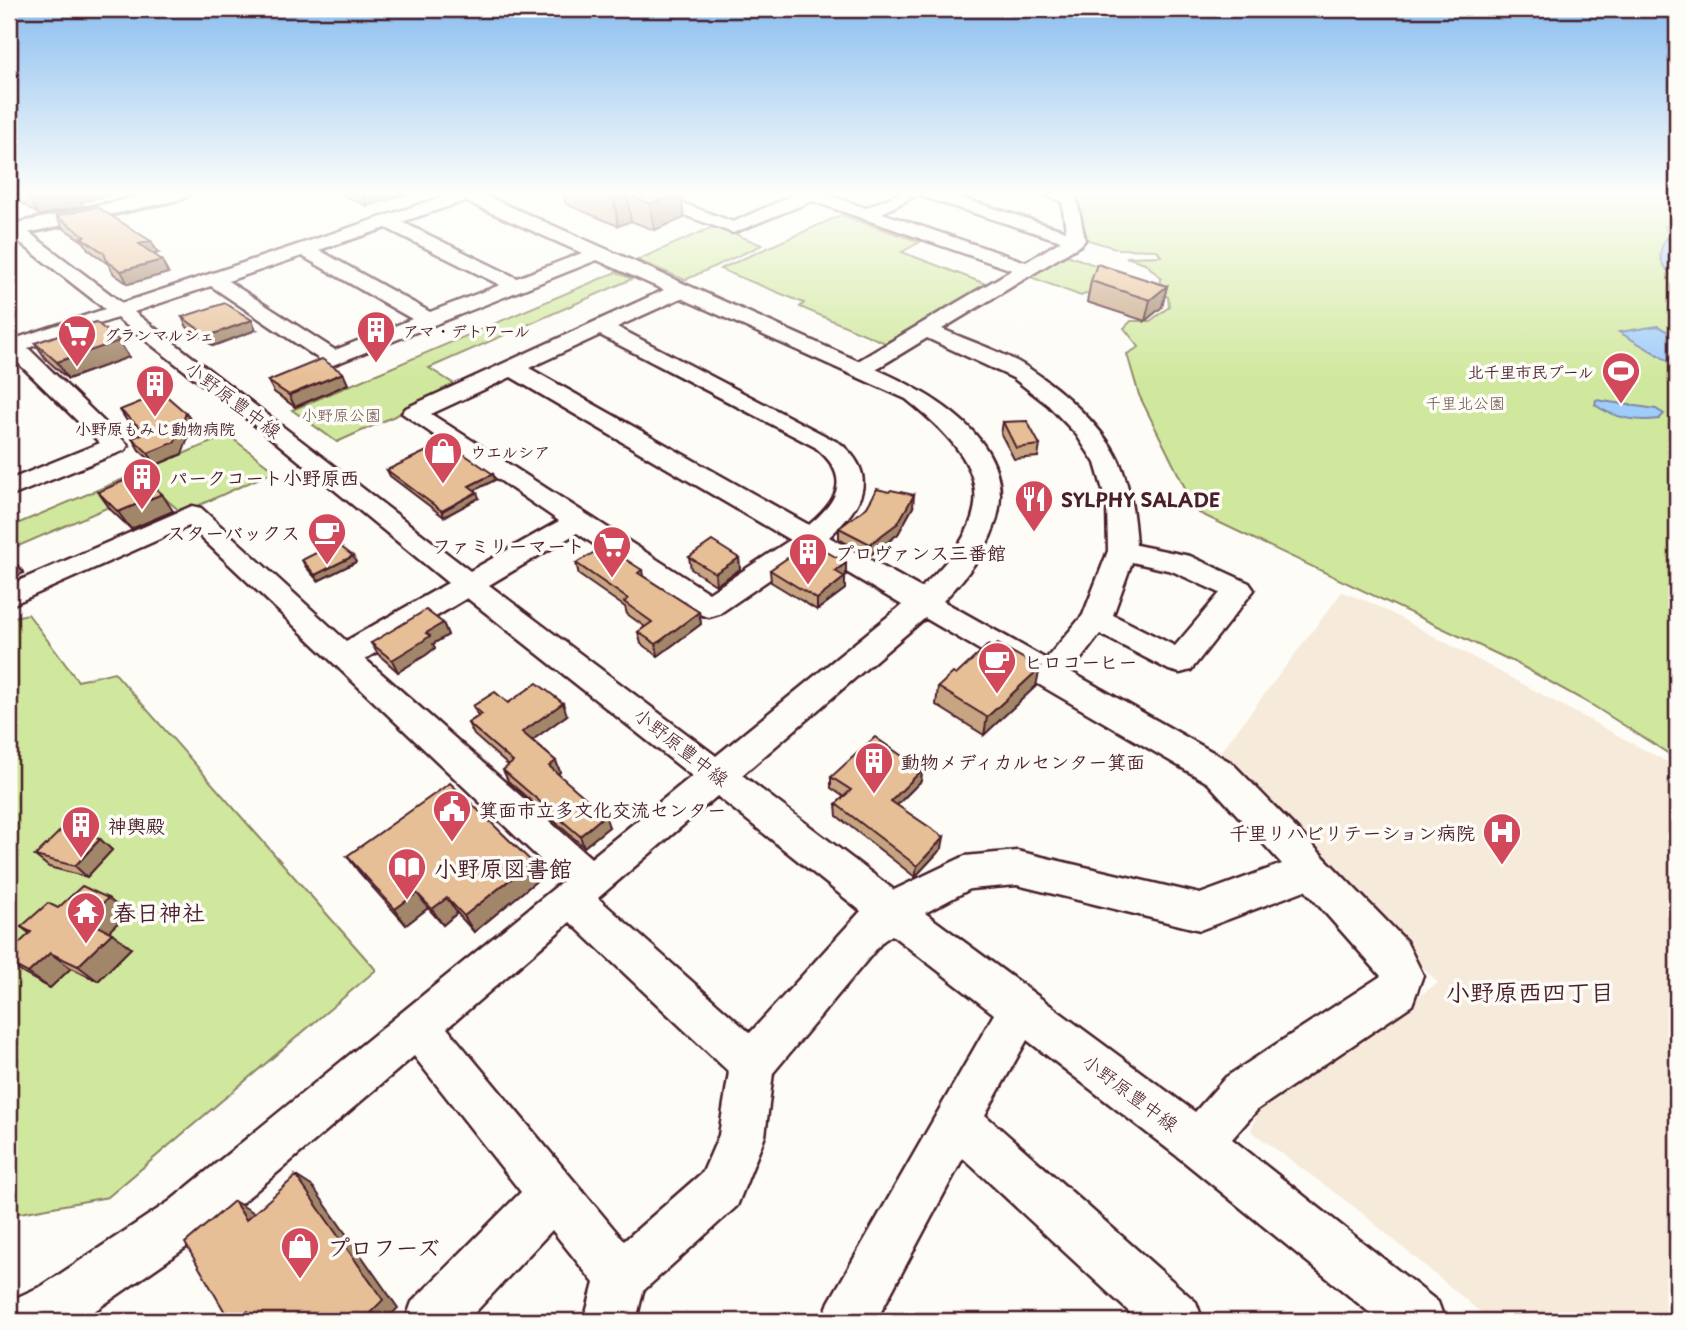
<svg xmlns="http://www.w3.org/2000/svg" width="1686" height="1330" font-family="'Playpen Sans','Klee One',sans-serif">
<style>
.built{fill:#f6eada}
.green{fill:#d0e89d;stroke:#8d8464;stroke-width:2}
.water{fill:#9fccf9;stroke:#7d87a7;stroke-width:2}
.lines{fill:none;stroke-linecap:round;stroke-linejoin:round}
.minor-casing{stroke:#4a1f2b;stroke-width:5}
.major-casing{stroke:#4a1f2b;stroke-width:6}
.minor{fill:#fdfcf7;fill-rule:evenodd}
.major{fill:#fdfcf7;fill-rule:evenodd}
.wall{fill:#c7a482;stroke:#4a1f2b;stroke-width:2}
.shaded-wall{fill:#a2866a;stroke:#4a1f2b;stroke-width:2}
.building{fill:#e7bf97;stroke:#4a1f2b;stroke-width:2}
.labels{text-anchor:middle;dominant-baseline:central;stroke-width:7;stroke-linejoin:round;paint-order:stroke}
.far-poi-label{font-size:16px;font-weight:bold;fill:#4a1f2b;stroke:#fdfcf7;text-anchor:start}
.far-park-label{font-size:16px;fill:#6c5148;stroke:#fdfcf7}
.street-label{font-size:19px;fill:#4a1f2b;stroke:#fdfcf7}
.poi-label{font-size:19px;font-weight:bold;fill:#4a1f2b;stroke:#fdfcf7;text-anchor:start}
.near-poi-label{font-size:23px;font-weight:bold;fill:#4a1f2b;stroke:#fdfcf7;text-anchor:start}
.near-neighbourhood-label{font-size:24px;font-weight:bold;fill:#4a1f2b;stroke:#fdfcf7}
</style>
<rect width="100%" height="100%" fill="#fdfcf7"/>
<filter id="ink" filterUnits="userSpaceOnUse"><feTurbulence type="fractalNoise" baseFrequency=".0143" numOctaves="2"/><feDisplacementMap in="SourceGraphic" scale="14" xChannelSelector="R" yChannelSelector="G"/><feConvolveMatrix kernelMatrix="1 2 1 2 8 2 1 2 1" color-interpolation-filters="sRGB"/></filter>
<g filter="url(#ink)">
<polygon class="built" points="1342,592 1374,604 1667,762 1672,814 1677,818 1677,1321 1491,1321 1357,1209 1251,1131 1259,1106 1438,983 1232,768 1216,758"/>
<g class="green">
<polygon points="1073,193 1677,193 1677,759 1592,705 1516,663 1197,512 1139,395 1127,354 1139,347 1124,328 1131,321 1150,321 1169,307 1168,297 1160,293 1161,278 1145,263 1126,257 1161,256 1157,250 1119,249 1088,240"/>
<polygon points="841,215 920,242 902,252 991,286 890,345 800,307 804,303 720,269"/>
<polygon points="715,226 762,245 685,280 637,260"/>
<polygon points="1064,254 1106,269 1118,281 1081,296 1028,276"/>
<polygon points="616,272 632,279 429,368 459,387 337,442 292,410"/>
<polygon points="228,435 275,471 182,513 153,488 9,550 9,523 12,526"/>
<polygon points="28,614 78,681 114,672 376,970 108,1197 9,1215 9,618"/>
</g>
<g class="water">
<path d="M1665,226H1677V281C1661,266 1654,255 1668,236Z"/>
<polygon points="1658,326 1677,337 1677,366 1619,332"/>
<path d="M1596,400L1656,409L1664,414L1659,419C1635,422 1614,418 1595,405Z"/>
</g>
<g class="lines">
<g class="minor-casing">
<path id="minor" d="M454,193H480L858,361L1012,270L812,201L733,233L635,197L633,193H656L733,222L798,193H822L866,208L900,193H921L882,213L1026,262L1061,241L924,197L922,193H946L1066,231L1062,202L1042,193L1076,195L1085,240L1082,244L942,329C971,342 1004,352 1030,369C1061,389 1108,431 1121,466C1131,492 1134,517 1136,545L1190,556L1249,583L1254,590L1191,670L1180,673L1169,670L1100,634L1071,672L1232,763L1406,941L1423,975L1412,1005L1258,1109L1232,1139L1438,1302L1445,1321H1380L1182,1160L1027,1040L985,1115L1196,1302L1203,1321H1139L963,1158L876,1321H822L829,1302L994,1014L892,935L883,941L773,1073L765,1136L737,1206L643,1291L636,1321H584L594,1283L552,1230L467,1321H405L412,1302L521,1192L414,1056L204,1235L80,1321H9V1301L42,1286L170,1201L563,881L189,526L9,606V585L192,506L201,508L346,641L448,583L265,433L117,318L28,348L128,445L125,450L9,497V480L100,443L9,354V336L17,338L105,309L9,234V221L15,222L122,303ZM465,201L582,253L517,278L402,222ZM386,228L500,285L430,312L319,250ZM302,256L412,319L335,350L228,281ZM597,260L664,290L406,408L402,413L559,521L470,571L134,312L211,286L325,363L333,365ZM681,298L906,399C989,465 1002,511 921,588L829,537C861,508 880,477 841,444L617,327ZM600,335L815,447C851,476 840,499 809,525L529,368ZM927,338L1013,378L1048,405L1076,434L1095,463L1107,504L1108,551L1083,615L1046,659L943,601C1049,494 996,422 876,369ZM511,377L790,540L709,593L431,414ZM577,533L699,614L709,617L719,614L811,551L902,605L716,756L489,585ZM1132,562L1172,571L1220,593L1175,646L1113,615ZM467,598L692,776L591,858L365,659ZM925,618L1208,783L1282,864L1200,894L1017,851L965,856L894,890L742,775ZM717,796L861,911L750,1033L598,898ZM1017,885L1200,930L1305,890L1381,976L1226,1077L1195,1112L925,913L970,889ZM570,922L729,1072L719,1135L703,1172L624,1241L447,1028Z"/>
</g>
<g class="major-casing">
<polygon id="major" points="155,193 192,193 182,199 9,237 9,225"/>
</g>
<use href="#minor" class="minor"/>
<use href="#major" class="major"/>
</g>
<g class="wall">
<polygon points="13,193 115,193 81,202 84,206 39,215 16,199"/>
<polygon points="339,193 409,193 367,206"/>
<polygon points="563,193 681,193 684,218 654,230 631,221 618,226 566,204"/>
<polygon points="56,216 158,253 154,254 168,273 128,284 114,274 108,264 88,249 84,242 63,228"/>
<polygon points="1091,281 1167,286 1162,307 1145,321 1087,302"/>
<polygon points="182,317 256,330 213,346 187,327"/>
<polygon points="35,343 129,357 68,379 46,359"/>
<polygon points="268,381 348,384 295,407 274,392"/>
<polygon points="120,410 186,413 193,424 182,454 156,465 139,450 132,438 142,434 127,421"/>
<polygon points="1003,422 1040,445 1038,457 1014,459 1001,434"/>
<polygon points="387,470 493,474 495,480 474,490 479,498 444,517 390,476"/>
<polygon points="98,492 173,511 131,529 111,510"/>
<polygon points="913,507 898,534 869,556 839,539 839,528"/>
<polygon points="689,557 739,558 740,569 716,585 691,569"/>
<polygon points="302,560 356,562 318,581 305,566"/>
<polygon points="576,563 642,570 643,576 699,612 701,624 658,656 641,644 638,632 645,627 627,614 625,607 579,575"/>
<polygon points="846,563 846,575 843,576 845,589 817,610 771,582 770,570"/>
<polygon points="443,623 448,635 433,644 435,648 426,655 398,672 378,654 371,643"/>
<polygon points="1036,686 984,735 936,705 938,687"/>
<polygon points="508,703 567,715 532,740 556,761 560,772 558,774 609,827 584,847 508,781 503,770 509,766 474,735 468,723 478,716 473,706"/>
<polygon points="922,770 921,781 897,805 942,848 915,877 837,816 836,804 844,797 831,788 831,777"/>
<polygon points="100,839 112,850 87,877 49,867 35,856"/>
<polygon points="347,856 532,862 540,878 474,932 457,913 443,925 428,908 406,925 359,872"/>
<polygon points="58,908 127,914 109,931 131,948 98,981 71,968 50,988 24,974 9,964 9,953 30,934 21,927"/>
</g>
<g class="shaded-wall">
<polygon points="43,193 115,193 81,202 84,206 39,215 27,196"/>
<polygon points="365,193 409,193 367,206 363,194"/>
<polygon points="681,193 684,218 654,230 650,204"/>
<polygon points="627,195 631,221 618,226 614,200"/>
<polygon points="151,241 158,253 146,257 139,244"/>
<polygon points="162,260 168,273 128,284 121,271"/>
<polygon points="1167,286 1162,307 1145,321 1150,300"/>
<polygon points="252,320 256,330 213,346 208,336"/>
<polygon points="119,341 129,357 68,379 57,362"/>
<polygon points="343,373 348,384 295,407 289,395"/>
<polygon points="186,413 193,424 182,454 156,465 148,453"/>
<polygon points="493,474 495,480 471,492 469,486"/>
<polygon points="477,492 479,498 444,517 442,511"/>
<polygon points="162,494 173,511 131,529 118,512"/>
<polygon points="914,495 913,507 898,534 869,556 870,544"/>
<polygon points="9,555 24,573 9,580"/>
<polygon points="353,556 356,562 318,581 315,575"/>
<polygon points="739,558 740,569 716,585 715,573"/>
<polygon points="846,563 846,575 835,583 835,571"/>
<polygon points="845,577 845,589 817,610 817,599"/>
<polygon points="699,612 701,624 658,656 656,644"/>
<polygon points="443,623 448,635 433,644 435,648 426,655 398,672 392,660 426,633"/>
<polygon points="1040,668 1036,686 984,735 987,717"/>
<polygon points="563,703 567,715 527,744 522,732"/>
<polygon points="556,761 560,772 553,778 549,766"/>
<polygon points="922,770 921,781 890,812 891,801"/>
<polygon points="605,815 609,827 584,847 580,836"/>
<polygon points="944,837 942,848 915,877 917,866"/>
<polygon points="100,839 112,850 87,877 75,866"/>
<polygon points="532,862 540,878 474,932 464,916"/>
<polygon points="417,893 428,908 406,925 395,909"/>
<polygon points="108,898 127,914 105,935 86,920"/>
<polygon points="447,898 457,913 443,925 432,909"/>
<polygon points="112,933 131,948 98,981 78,966"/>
<polygon points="50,953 71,968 50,988 28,973"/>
<polygon points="296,1176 313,1187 398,1308 385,1321 362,1321"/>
<polygon points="234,1201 253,1212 265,1230 246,1220"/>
<polygon points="248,1311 265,1321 238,1321"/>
</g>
<g class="building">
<polygon points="23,193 43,193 27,196"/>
<polygon points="595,193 680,193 650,204 627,195 614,200"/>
<polygon points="97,207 151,241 139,244 162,260 121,271 107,261 104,253 81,237 85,236 56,216"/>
<polygon points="1097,264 1167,286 1150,300 1091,281"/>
<polygon points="225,303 252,320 208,336 182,317"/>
<polygon points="96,322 119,341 57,362 35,343"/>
<polygon points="322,359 343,373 289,395 268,381"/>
<polygon points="163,393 186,413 175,442 148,453 132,438 146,433 120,410"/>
<polygon points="1027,421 1040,445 1016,448 1003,422"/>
<polygon points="446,442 493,474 469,486 477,492 442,511 387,470"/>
<polygon points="140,474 162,494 118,512 98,492"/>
<polygon points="877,489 889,492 891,490 914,495 898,523 870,544 839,528 867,507"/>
<polygon points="712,541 739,558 715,573 689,557"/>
<polygon points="336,543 353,556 315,575 302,560"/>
<polygon points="815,545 846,563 835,571 845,577 817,599 770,570 799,550 804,553"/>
<polygon points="605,546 642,570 638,573 699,612 656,644 638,632 652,622 624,602 628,599 576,563"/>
<polygon points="9,556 13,561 9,564"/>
<polygon points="426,610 443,623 426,633 430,636 420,643 392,660 371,643"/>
<polygon points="998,644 1040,668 987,717 938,687 953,673 956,675 988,645 993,648"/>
<polygon points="537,683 563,703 522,732 556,761 549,766 605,815 580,836 503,770 513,762 468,723 482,714 473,706 495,692 508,703"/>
<polygon points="875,737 922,770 891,801 944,837 917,866 836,804 851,790 831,777"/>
<polygon points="450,783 532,862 464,916 447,898 432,909 417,893 395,909 347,856"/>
<polygon points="62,829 100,839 75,866 35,856"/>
<polygon points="82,886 108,898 86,920 112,933 78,966 50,953 28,973 9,963 9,953 31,932 21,927 48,903 58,908"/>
<polygon points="296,1176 383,1300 362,1321 254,1321 248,1311 238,1321 230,1321 185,1243 234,1201 246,1220"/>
</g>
</g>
<linearGradient id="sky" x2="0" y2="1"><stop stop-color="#8bbeef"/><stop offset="0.51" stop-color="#fefefb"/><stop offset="1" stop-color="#fefefb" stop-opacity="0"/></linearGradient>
<rect width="1686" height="379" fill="url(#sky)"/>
<defs>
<g id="building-pin" transform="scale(2.0125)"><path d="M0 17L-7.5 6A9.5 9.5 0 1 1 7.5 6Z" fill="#d1495b" stroke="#fdfcf7"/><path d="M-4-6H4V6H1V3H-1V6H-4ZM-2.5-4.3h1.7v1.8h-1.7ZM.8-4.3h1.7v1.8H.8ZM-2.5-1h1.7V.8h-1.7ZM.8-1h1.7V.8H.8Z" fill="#fff"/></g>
<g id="supermarket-pin" transform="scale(2.0125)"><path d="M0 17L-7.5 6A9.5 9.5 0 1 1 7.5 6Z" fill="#d1495b" stroke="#fdfcf7"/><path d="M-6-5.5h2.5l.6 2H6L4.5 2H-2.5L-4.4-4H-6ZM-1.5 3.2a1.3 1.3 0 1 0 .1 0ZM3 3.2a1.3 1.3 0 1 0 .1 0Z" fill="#fff"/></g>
<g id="stadium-pin" transform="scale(2.0125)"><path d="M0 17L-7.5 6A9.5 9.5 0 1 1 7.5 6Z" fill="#d1495b" stroke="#fdfcf7"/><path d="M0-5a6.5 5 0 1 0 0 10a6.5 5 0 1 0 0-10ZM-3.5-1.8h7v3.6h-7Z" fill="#fff"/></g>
<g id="shop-pin" transform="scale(2.0125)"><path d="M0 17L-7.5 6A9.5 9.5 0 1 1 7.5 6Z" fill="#d1495b" stroke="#fdfcf7"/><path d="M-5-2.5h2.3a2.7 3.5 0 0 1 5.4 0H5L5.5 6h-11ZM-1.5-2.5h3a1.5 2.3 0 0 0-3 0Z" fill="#fff"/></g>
<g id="restaurant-pin" transform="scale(2.0125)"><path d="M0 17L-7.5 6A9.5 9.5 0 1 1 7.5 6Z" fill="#d1495b" stroke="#fdfcf7"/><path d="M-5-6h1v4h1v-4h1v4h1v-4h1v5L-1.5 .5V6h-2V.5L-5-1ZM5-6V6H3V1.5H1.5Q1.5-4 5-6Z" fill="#fff"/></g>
<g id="cafe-pin" transform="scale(2.0125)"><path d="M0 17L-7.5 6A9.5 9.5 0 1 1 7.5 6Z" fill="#d1495b" stroke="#fdfcf7"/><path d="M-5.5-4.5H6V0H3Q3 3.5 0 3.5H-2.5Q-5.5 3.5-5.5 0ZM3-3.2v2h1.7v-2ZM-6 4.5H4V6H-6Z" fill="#fff"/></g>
<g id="civic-pin" transform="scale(2.0125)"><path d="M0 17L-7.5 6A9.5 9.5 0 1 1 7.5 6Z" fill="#d1495b" stroke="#fdfcf7"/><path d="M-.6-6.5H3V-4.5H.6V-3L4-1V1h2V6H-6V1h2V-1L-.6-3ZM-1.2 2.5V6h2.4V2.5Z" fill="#fff"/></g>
<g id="hospital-pin" transform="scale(2.0125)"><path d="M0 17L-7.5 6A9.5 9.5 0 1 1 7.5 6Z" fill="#d1495b" stroke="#fdfcf7"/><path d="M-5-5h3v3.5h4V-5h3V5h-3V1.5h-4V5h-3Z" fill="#fff"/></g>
<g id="library-pin" transform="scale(2.0125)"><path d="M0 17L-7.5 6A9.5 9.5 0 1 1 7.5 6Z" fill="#d1495b" stroke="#fdfcf7"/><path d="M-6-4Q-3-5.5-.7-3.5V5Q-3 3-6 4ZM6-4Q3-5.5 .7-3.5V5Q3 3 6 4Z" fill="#fff"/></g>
<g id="temple-pin" transform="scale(2.0125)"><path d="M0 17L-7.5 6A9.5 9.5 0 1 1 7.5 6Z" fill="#d1495b" stroke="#fdfcf7"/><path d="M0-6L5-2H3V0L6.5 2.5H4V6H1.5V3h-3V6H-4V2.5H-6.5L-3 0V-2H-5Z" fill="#fff"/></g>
</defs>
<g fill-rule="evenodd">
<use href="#building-pin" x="376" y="330"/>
<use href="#supermarket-pin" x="77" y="334"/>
<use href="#stadium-pin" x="1621" y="371"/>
<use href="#building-pin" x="155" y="384"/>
<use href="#shop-pin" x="443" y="451"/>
<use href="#building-pin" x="142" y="477"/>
<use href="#restaurant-pin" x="1034" y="499"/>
<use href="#cafe-pin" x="327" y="532"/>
<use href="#supermarket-pin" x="612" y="545"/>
<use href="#building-pin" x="808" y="552"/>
<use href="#cafe-pin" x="997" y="661"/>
<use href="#building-pin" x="874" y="761"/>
<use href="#civic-pin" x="452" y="809"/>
<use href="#building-pin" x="81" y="825"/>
<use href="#hospital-pin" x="1502" y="832"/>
<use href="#library-pin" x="407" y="867"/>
<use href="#temple-pin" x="86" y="911"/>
<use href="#shop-pin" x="300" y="1246"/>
</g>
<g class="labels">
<g class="far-poi-label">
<text x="403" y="330">アマ・デトワール</text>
<text x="104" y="334">グランマルシェ</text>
<text x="1594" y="371" text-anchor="end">北千里市民プール</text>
<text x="155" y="428" text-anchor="middle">小野原もみじ動物病院</text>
<text x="470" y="451">ウエルシア</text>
</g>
<g class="far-park-label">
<text x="1465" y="402">千里北公園</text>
<text x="341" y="414">小野原公園</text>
</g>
<g class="street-label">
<text transform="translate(234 399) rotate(37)">小野原豊中線</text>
<text transform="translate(682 746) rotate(38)">小野原豊中線</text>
<text transform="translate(1131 1092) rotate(37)">小野原豊中線</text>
</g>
<g class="poi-label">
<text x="169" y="477">パークコート小野原西</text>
<text x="1061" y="499">SYLPHY SALADE</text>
<text x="300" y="532" text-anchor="end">スターバックス</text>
<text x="585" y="545" text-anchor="end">ファミリーマート</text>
<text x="835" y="552">プロヴァンス三番館</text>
<text x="1024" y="661">ヒロコーヒー</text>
<text x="901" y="761">動物メディカルセンター箕面</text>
<text x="479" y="809">箕面市立多文化交流センター</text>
<text x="108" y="825">神輿殿</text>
<text x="1475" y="832" text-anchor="end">千里リハビリテーション病院</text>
</g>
<g class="near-poi-label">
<text x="434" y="867">小野原図書館</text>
<text x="113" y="911">春日神社</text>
<text x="327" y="1246">プロフーズ</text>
</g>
<g class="near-neighbourhood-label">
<text x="1530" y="991">小野原西四丁目</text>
</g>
</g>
<rect width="1686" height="1330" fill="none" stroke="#fdfcf7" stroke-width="35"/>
<rect x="18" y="18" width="1651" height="1295" fill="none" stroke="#4a1f2b" stroke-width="2.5" filter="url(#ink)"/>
</svg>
